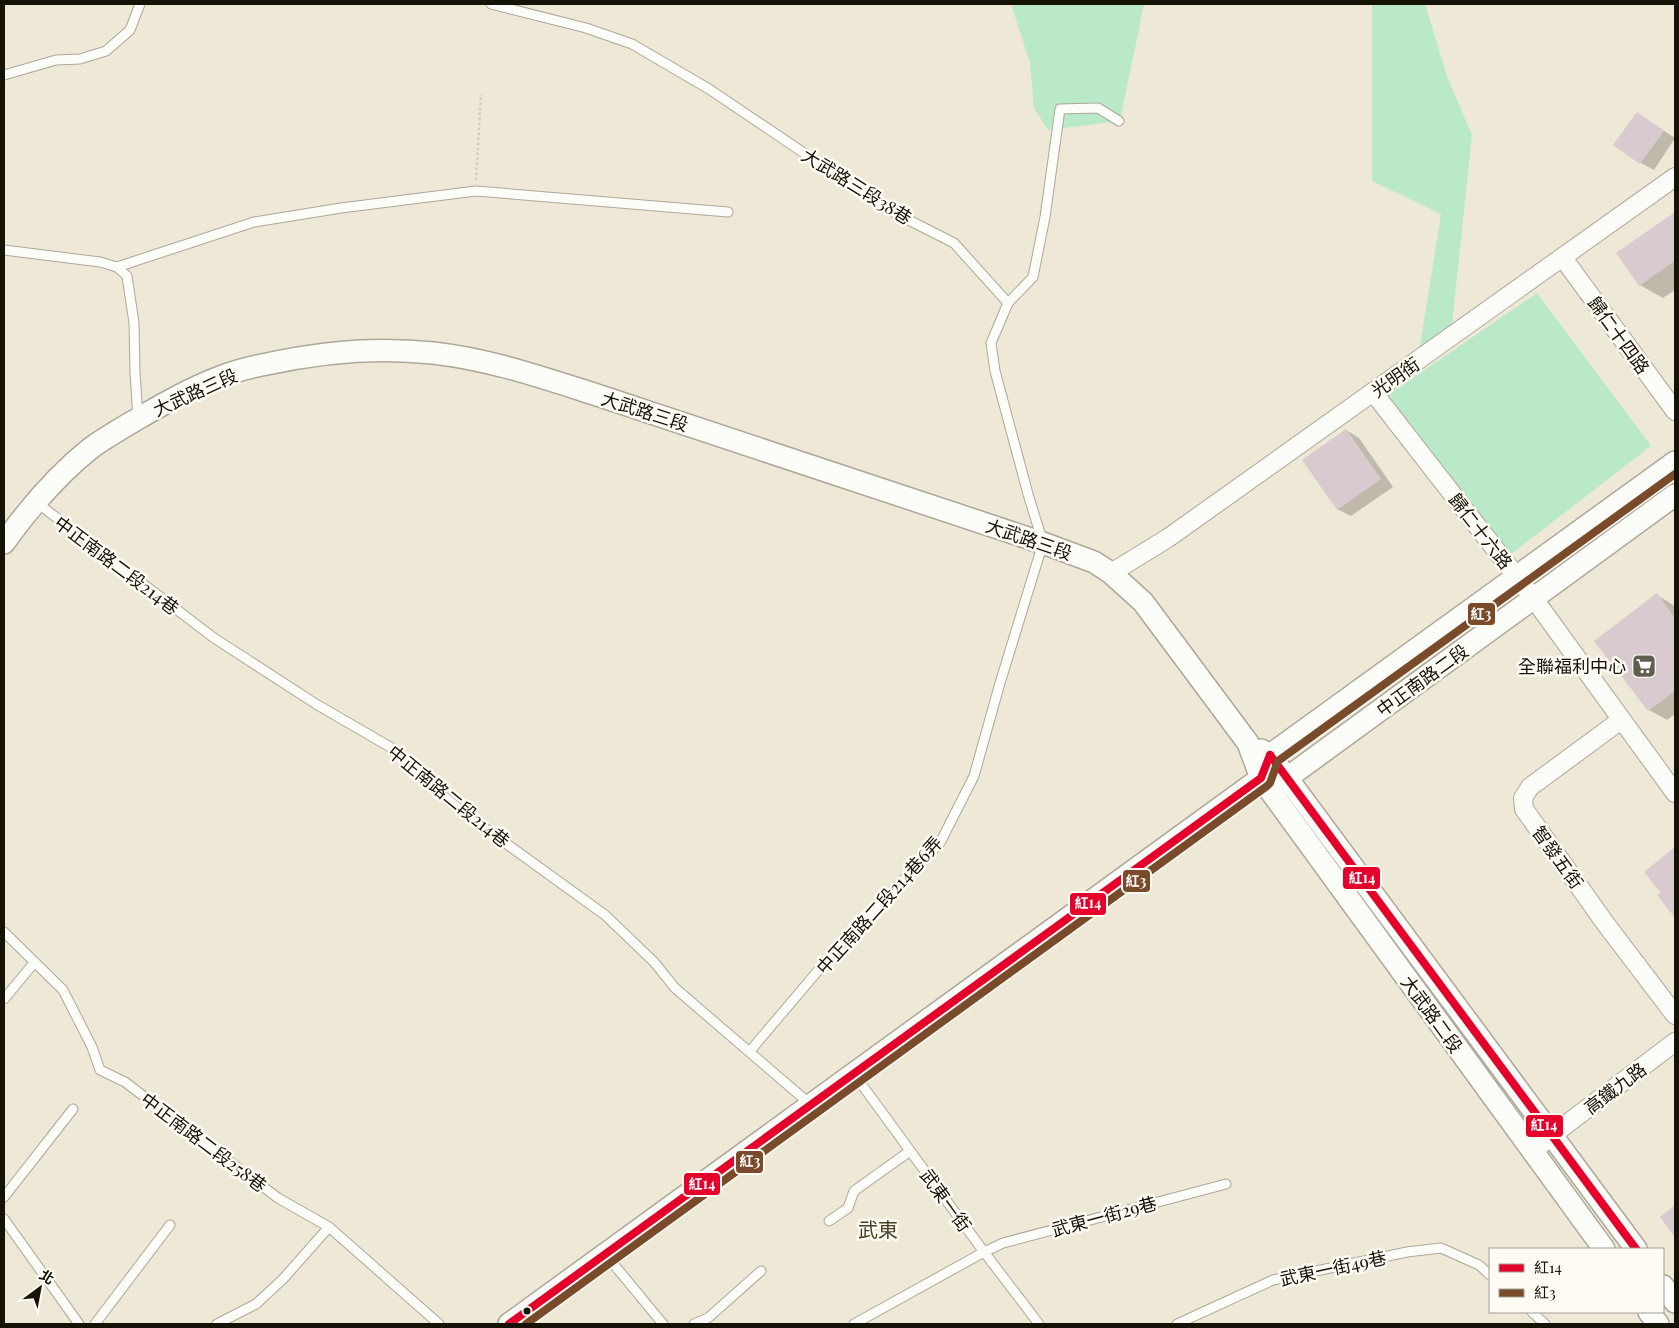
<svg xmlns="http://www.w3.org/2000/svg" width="1679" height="1328" font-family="'Playfair Display','Noto Sans TC',serif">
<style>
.green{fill:#bae9ca}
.shadow{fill:#0003}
.building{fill:#d9cacf}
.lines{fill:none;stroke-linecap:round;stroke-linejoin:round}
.service-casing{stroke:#aca899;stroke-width:11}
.minor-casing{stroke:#aca899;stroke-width:20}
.tertiary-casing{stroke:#aca899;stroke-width:24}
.path{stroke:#ceccc7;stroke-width:2.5;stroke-dasharray:2.5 2.5;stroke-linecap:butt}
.service{stroke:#fcfcf9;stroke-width:9}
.minor{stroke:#fcfcf9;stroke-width:18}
.tertiary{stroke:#fcfcf9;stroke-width:21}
.bus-1-casing{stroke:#fdfbf4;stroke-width:11}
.bus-2-casing{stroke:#fdfbf4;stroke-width:11}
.bus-1{stroke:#e4002b;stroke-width:8}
.bus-2{stroke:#7a4b2a;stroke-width:8}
.bus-dot{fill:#151206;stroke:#fdfbf4;stroke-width:2}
.labels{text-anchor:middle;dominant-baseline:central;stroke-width:5;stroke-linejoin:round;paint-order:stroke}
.street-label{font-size:18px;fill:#151206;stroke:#fdfbf4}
.poi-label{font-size:18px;fill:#151206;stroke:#fdfbf4;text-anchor:end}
.quarter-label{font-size:20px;fill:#494123;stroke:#fdfbf4}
.line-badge{stroke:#fdfbf4;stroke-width:2}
.badge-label{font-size:14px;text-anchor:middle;font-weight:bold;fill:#fff}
</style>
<rect width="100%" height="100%" fill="#eee8d6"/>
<g class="green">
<polygon points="1011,4 1144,4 1120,121 1048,130 1034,108 1030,63"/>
<polygon points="1372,4 1425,4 1448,79 1472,135 1452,325 1419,352 1441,214 1372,181"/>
<polygon points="1537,293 1651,446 1511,554 1388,395"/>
</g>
<g class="shadow">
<polygon points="1637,113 1675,138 1654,170 1641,163"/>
<polygon points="1675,213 1675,290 1663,298 1640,285 1618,253"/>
<polygon points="1346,430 1359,438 1393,487 1351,516 1337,509"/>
<polygon points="1657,595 1675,606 1675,714 1667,720 1649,710"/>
<polygon points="1675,849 1675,916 1659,896 1663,893 1646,872"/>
</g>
<g class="building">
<polygon points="1637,112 1664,131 1640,164 1613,145"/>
<polygon points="1675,212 1675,261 1639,286 1616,253"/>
<polygon points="1346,429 1381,479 1337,510 1302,460"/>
<polygon points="1657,593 1675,618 1675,691 1648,711 1594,641"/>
<polygon points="1675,847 1675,918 1657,895 1661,893 1644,872"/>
<polygon points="1675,1205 1675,1237 1660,1217"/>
</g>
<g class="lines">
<g class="service-casing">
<g id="service">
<polyline points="491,4 586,28 632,44 709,89 887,209 954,243 1008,303 991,343 995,371 1028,494 1043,543 1000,683 974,776 940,843 844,940 750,1051"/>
<polyline points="4,75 56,60 80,59 106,51 130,30 140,4"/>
<polyline points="4,250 100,262 117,267 127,276 134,323 135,372 138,418"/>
<polyline points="117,267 254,222 341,208 476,191 728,212"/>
<polyline points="1008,303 1033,277 1045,217 1060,109 1098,108 1119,121"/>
<polyline points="36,502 214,638 316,704 397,751 437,791 468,816 605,915 654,962 675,988 810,1104"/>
<polyline points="4,932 63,990 92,1047 100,1070 125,1082 278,1198 329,1227 439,1324"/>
<polyline points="4,999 34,963"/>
<polyline points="854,1074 984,1252 1039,1324"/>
<polyline points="4,1197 73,1109"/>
<polyline points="4,1219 79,1324"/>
<polyline points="829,1221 848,1208 854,1191 910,1151"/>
<polyline points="606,1255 663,1324"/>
<polyline points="1532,1312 1545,1324"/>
<polyline points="95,1324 170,1225"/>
<polyline points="217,1324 256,1304 283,1279 329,1227"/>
<polyline points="694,1324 708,1318 761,1271"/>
<polyline points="854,1324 984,1252 1003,1243 1226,1184"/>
<polyline points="1177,1324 1273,1280 1407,1252 1441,1248 1479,1265 1490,1275"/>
</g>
</g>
<g class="minor-casing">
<g id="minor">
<polyline points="1563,258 1675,411"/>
<polyline points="1373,392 1534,599 1675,793"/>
<polyline points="1111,573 1168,538 1675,177"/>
<polyline points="1621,720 1530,787 1523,798 1524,809 1605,923 1675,1015"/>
<polyline points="1532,1152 1551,1136 1675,1042"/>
</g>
</g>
<g class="tertiary-casing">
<g id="tertiary">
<path d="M4,543C29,508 57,475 91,448C106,437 122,428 139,418C165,403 191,388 220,377C235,371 251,367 267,364C321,352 378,347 433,353C488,359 541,377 594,394L1043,543L1094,562L1111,573L1143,602L1248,743L1261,778L1604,1249"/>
<polyline points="1261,750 1270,755 1636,1249"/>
<polyline points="1274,778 1287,778 1675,495"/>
<polyline points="1663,1286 1675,1302"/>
<polyline points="1649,1312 1658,1324"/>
<polyline points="509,1324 1261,778 1270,755 1675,462"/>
</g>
</g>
<polyline class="path" points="476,180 481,94"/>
<use href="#service" class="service"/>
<use href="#minor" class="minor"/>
<use href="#tertiary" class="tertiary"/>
<g class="bus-1-casing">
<g id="bus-1">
<polyline points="1270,755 1636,1249"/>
<polyline points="509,1324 1261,778 1270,755"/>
</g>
</g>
<g class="bus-2-casing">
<polyline id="bus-2" points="526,1324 1267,786 1270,783 1278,761 1675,474"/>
</g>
<use href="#bus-1" class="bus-1"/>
<use href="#bus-2" class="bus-2"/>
</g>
<defs>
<g id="supermarket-square" transform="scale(1.25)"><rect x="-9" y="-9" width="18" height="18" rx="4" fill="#615d4f" stroke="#fdfbf4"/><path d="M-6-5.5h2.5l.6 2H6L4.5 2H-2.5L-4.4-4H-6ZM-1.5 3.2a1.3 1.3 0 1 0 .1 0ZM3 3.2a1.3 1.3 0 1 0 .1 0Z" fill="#fff"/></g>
</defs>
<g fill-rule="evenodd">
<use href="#supermarket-square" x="1644" y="666"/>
</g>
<circle class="bus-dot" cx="527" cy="1311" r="4.5"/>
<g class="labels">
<g class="street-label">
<text transform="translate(857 186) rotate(32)">大武路三段38巷</text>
<text transform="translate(1619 335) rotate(54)">歸仁十四路</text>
<text transform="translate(1395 377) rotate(-35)">光明街</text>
<text transform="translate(195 392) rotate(-24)">大武路三段</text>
<text transform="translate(645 411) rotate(18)">大武路三段</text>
<text transform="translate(1481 531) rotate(52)">歸仁十六路</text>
<text transform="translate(1029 539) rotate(19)">大武路三段</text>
<text transform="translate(117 565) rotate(37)">中正南路二段214巷</text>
<text transform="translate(1422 680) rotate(-36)">中正南路二段</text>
<text transform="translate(449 796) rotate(39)">中正南路二段214巷</text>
<text transform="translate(1558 857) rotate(54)">智發五街</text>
<text transform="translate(879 905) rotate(-48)">中正南路二段214巷6弄</text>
<text transform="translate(1432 1014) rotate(54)">大武路二段</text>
<text transform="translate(1615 1088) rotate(-37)">高鐵九路</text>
<text transform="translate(204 1142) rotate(37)">中正南路二段258巷</text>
<text transform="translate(946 1200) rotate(54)">武東一街</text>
<text transform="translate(1104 1216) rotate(-15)">武東一街29巷</text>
<text transform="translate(1333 1268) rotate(-12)">武東一街49巷</text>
</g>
<g class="poi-label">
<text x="1626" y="666">全聯福利中心</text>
</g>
<g class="quarter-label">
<text x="878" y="1228">武東</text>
</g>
</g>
<g class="line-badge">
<rect x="1467" y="602" width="29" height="24" rx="5" fill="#7a4b2a"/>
<rect x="1342" y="866" width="39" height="24" rx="5" fill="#e4002b"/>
<rect x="1122" y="869" width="29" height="24" rx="5" fill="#7a4b2a"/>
<rect x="1069" y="892" width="38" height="24" rx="5" fill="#e4002b"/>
<rect x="1525" y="1114" width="39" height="24" rx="5" fill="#e4002b"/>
<rect x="735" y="1150" width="29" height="24" rx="5" fill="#7a4b2a"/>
<rect x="683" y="1172" width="38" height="24" rx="5" fill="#e4002b"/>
</g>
<g class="badge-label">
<text x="1481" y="619">紅3</text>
<text x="1362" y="883">紅14</text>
<text x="1136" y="886">紅3</text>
<text x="1088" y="908">紅14</text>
<text x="1544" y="1130">紅14</text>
<text x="750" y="1166">紅3</text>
<text x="702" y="1189">紅14</text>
</g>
<rect width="1679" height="1328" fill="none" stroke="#151206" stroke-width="10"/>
<rect x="1489" y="1248" width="175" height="65" fill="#fdfbf4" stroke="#a09e95"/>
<rect x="1499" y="1264" width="25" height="8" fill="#e4002b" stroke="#a09e95"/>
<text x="1534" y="1273" font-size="15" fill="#151206">紅14</text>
<rect x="1499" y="1289" width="25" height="8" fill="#7a4b2a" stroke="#a09e95"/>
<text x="1534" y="1298" font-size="15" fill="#151206">紅3</text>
<g transform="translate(40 1288) rotate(32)" stroke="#fdfbf4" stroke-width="4" paint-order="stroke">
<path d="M0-4L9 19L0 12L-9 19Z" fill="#151206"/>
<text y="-8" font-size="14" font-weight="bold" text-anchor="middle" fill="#151206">北</text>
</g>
</svg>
